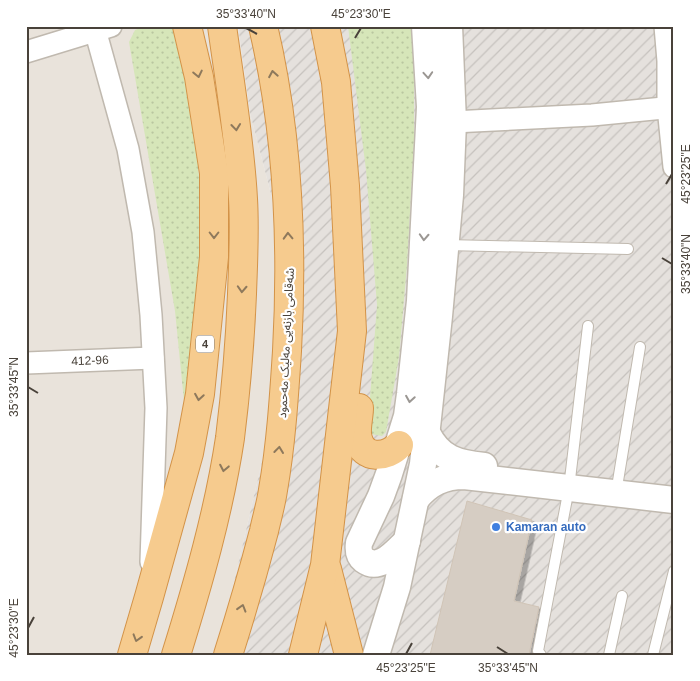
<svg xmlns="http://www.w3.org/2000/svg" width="700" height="681" font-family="Arial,'Noto Sans Arabic',sans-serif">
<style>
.residential{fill:#e9e3db}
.industrial{fill:url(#industrial-furrows)}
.park{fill:url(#park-dots)}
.building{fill:#d6cdc3;stroke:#d0c4b6;filter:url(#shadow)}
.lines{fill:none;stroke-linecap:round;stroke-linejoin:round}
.service-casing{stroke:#c0b9af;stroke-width:12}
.minor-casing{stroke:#c0b9af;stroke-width:24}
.tertiary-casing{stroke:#c0b9af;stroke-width:29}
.trunk-casing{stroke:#d39348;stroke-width:30}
.service{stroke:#fff;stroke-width:10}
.minor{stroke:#fff;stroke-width:21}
.tertiary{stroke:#fff;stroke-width:26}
.trunk{stroke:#f6cb8e;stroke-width:28}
.oneway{stroke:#8e795c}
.oneway2{stroke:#9b9793}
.ticks{fill:none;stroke:#49423a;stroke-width:2}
.shop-dot{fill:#3f7fe0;stroke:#fff;stroke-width:2}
.labels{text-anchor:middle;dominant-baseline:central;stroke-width:4.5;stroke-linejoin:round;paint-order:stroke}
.shield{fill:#fff;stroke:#807b75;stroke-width:1}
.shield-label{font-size:11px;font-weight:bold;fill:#49423a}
.street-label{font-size:12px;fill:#49423a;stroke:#fff}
.shop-label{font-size:12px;font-weight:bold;fill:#366cbe;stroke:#fff;text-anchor:start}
.neatline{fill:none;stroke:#49423a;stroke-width:2}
.ticks-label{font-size:12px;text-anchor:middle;fill:#49423a}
</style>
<defs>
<pattern id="industrial-furrows" width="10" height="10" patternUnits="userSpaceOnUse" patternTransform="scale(1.25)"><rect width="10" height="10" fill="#e5e1dd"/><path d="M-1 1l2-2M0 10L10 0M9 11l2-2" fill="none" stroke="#c6c2be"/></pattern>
<pattern id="park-dots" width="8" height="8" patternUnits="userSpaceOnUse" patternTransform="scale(1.25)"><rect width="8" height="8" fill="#d6e6b9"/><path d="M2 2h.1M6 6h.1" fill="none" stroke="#b9c6a0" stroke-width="1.8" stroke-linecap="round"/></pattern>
<filter id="shadow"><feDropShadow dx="5.5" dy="3" stdDeviation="0" flood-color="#0004"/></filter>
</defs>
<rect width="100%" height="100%" fill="#f5f2ec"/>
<polygon class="residential" points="26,26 238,26 250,113 281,233 279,324 266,444 217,655 26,655"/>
<polygon class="industrial" points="238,26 674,26 674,655 217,655 266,444 279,324 281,233 250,113"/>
<g class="park">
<polygon points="145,26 178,26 194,100 201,209 198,340 185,411 175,311 129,42 135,30"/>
<polygon points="348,26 414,26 414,141 407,265 399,357 386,432 382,436 371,434 368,424 377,305 366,170"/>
</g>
<polygon class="building" points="467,501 532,520 514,601 539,607 529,655 430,655"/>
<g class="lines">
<g class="service-casing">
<g id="service">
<polyline points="446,245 628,249"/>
<polyline points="618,481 640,347"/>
<polyline points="541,655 538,651 569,488 588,326"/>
<polyline points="609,655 622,596"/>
<polyline points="653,655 674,571"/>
</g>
</g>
<g class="minor-casing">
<g id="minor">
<polyline points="94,26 128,149 143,232 151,315 156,408 151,562"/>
<polyline points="665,26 668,61 668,107 674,167"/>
<polyline points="26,52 111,26"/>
<polyline points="453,122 592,115 674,107"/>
<path id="s1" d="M26,363L153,358"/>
</g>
</g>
<g class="tertiary-casing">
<g id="tertiary">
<path d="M427,433C440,459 457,463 484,466"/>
<path d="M416,499C429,483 444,476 464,476L674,500"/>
<path d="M407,541C396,551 380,572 364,560C359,556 358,550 359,543L381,496L389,474L407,416L410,394L420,301L430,107L425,26"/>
<polyline points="376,655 397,587 423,464 439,316 450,195 453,122 449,26"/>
</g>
</g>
<g class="trunk-casing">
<g id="trunk">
<path d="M359,408C359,417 355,430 358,439C363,460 387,458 399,445"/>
<polyline points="327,569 349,655"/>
<polyline points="132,655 149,597 189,453 200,394 214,257 214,173 199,77 187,26"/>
<path d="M176,655C198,584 219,511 230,438C236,390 240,342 242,294C243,263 245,231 243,199C240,142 230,84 222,26"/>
<path d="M228,655C241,614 253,573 264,531C267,517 271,504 273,490C281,444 284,397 287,351C293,243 288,132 263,26"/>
<polyline points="303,655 325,565 352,331 345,186 336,82 325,26"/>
</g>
</g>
<use href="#service" class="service"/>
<use href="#minor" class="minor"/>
<use href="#tertiary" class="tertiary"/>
<use href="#trunk" class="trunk"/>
</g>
<defs><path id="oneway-chevron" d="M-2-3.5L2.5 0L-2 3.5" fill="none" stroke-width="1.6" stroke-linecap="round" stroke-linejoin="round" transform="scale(1.25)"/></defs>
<g class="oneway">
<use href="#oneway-chevron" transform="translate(198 74) rotate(78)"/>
<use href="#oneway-chevron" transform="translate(273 74) rotate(-100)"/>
<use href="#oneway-chevron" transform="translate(236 127) rotate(84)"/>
<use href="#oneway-chevron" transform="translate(214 235) rotate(90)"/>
<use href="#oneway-chevron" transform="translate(288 236) rotate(-92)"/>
<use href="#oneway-chevron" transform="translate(242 289) rotate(93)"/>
<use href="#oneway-chevron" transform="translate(199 397) rotate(99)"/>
<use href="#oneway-chevron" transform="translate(279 450) rotate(-83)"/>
<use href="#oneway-chevron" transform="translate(224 468) rotate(101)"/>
<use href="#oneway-chevron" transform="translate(242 608) rotate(-73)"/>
<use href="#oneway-chevron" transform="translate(137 638) rotate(107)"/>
</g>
<g class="oneway2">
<use href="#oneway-chevron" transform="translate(428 75) rotate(86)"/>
<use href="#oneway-chevron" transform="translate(424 237) rotate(93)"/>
<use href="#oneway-chevron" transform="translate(410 399) rotate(99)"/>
</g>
<path class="ticks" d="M246,28L257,34M355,38L361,28M666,184L672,174M662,258L672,264M28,387L38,393M28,628L34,617M497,647L508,654M406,654L412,643"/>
<circle class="shop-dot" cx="496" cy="527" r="5"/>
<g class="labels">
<rect class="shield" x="196" y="335.5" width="18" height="17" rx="4"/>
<g class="shield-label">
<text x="205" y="344">4</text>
</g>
<g class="street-label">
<text transform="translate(286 343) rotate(-87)">شەقامی بازنەیی مەلیک مەحمود</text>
<text stroke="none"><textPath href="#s1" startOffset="64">412-96</textPath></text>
</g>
<g class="shop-label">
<text x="506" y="527">Kamaran auto</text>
</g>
</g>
<rect width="700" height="681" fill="none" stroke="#ffffff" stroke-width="55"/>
<rect x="28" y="28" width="644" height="626" class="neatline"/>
<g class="ticks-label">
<text x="246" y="18">35°33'40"N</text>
<text x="361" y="18">45°23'30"E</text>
<text transform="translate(686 174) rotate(-90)" y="4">45°23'25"E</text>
<text transform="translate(686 264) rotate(-90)" y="4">35°33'40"N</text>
<text transform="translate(14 387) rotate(-90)" y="4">35°33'45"N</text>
<text transform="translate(14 628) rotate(-90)" y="4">45°23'30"E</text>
<text x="406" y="672">45°23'25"E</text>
<text x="508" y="672">35°33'45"N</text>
</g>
</svg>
